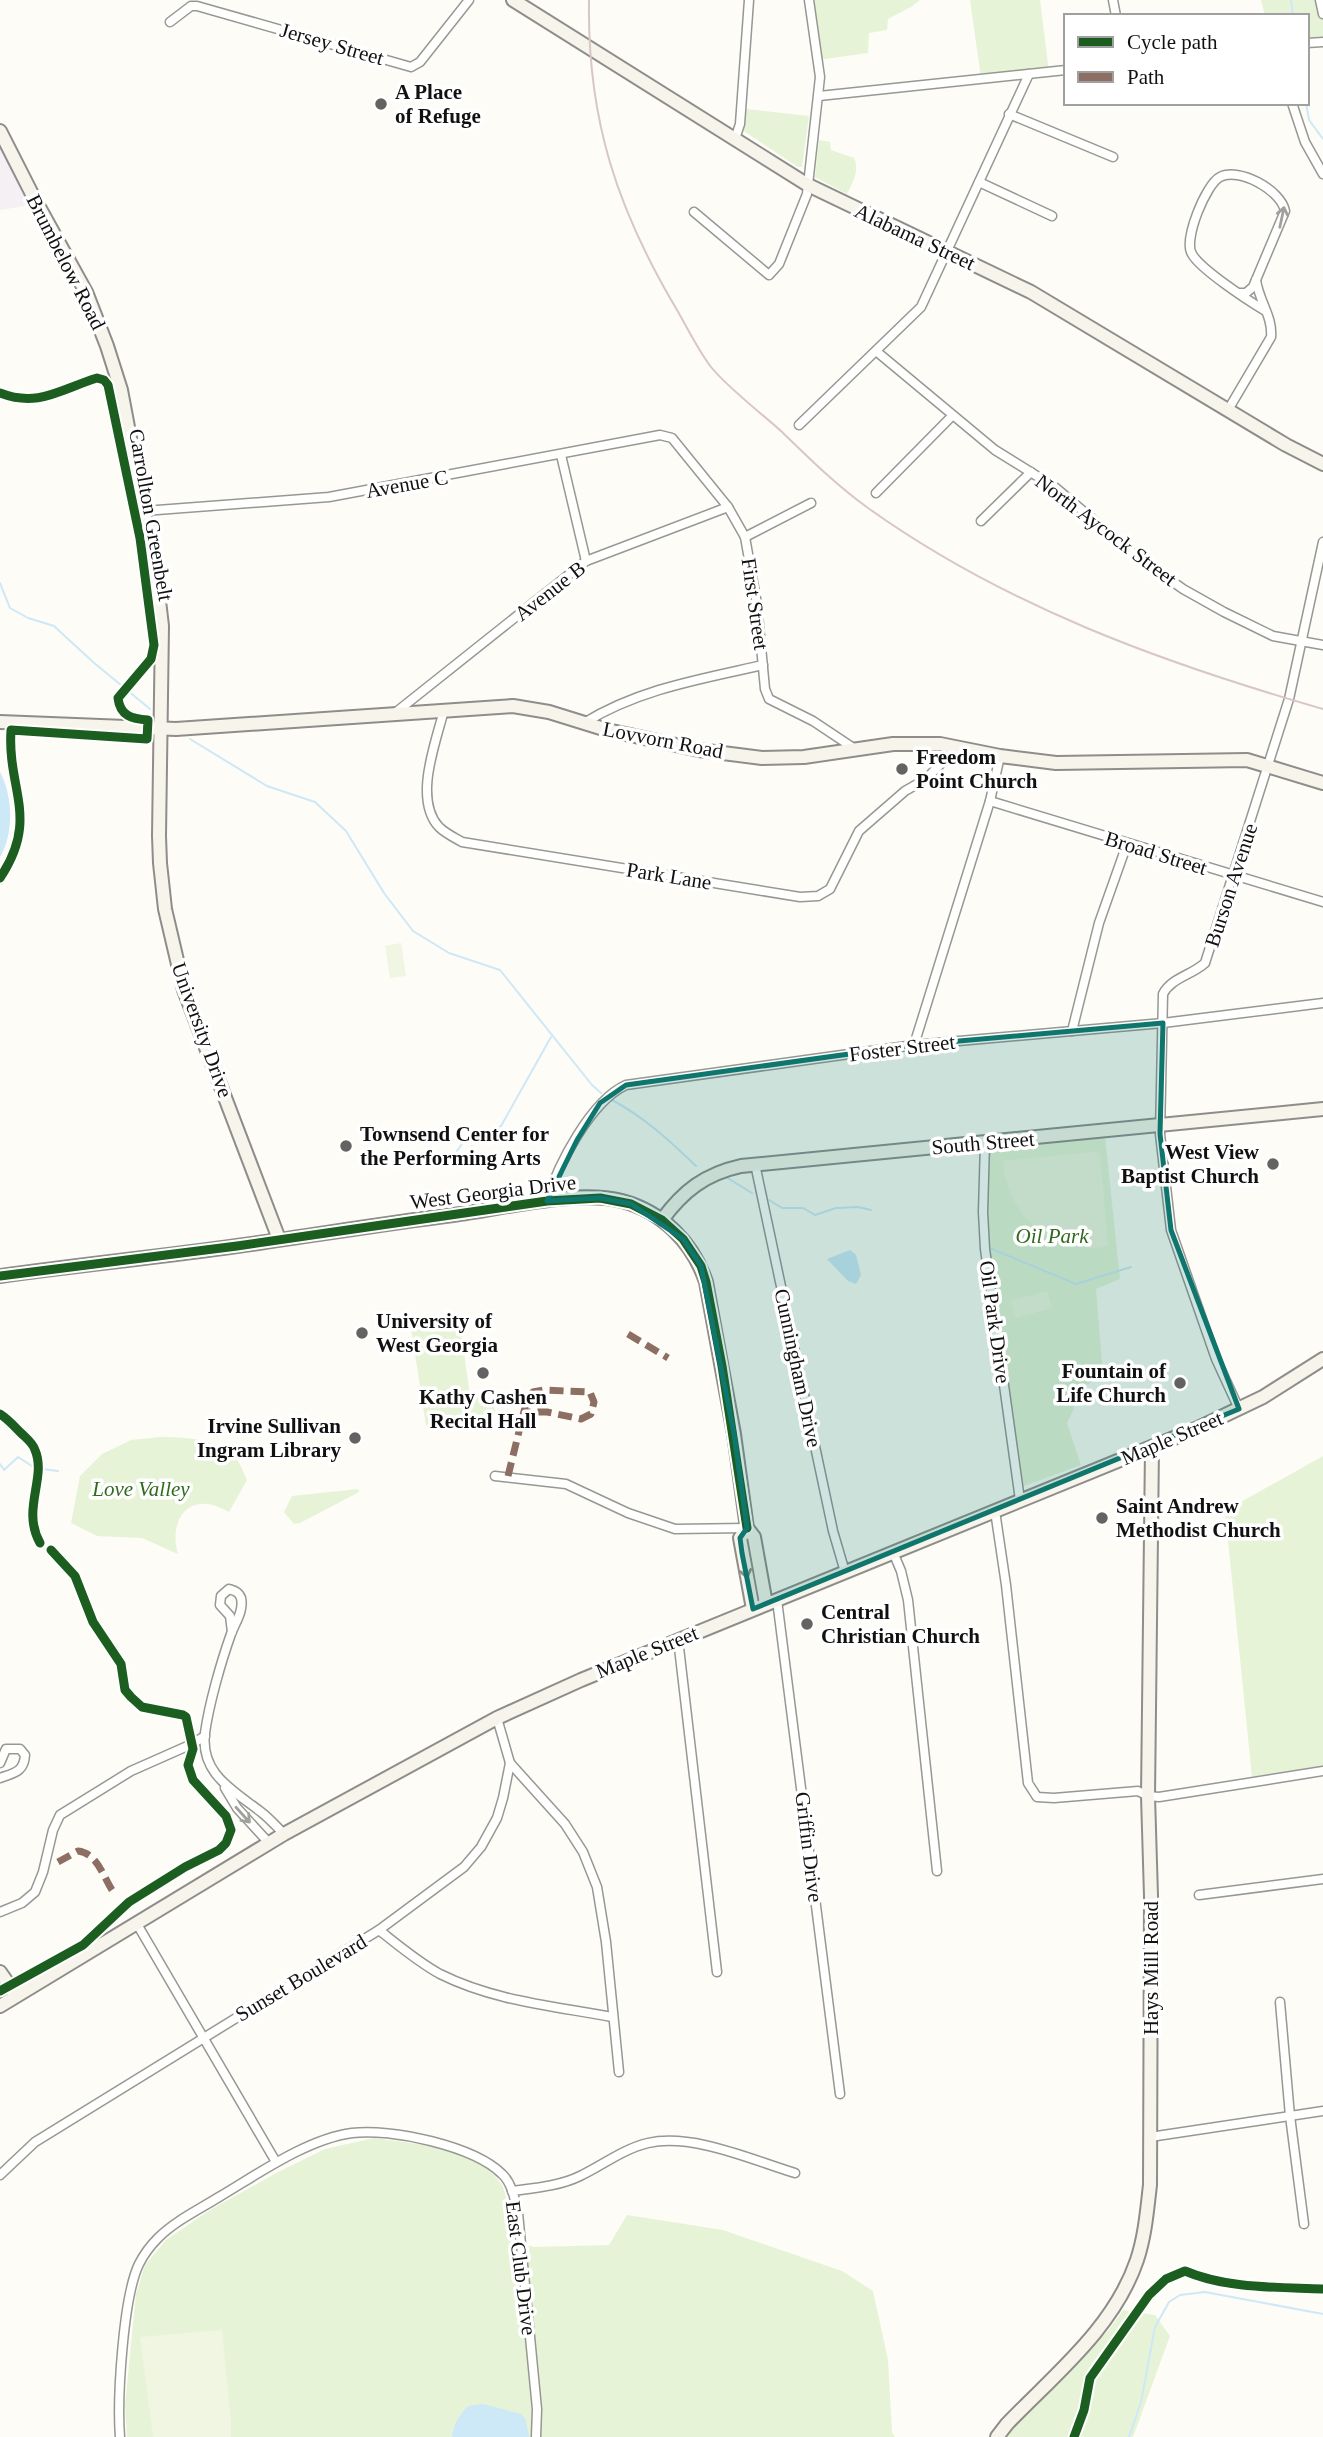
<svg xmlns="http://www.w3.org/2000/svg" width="1323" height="2437" font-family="'Times New Roman',serif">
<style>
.industrial{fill:#f5f0f3}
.green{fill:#e7f3d7}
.pitch{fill:#f0f6e1}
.water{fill:#cde8f7}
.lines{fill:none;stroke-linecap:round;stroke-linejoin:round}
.stream{stroke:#cde8f7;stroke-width:2}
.street-casing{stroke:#979795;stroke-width:11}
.secondary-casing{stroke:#8e8d8b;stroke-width:16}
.street{stroke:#fffffe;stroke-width:8}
.secondary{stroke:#f6f4eb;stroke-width:12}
.rail{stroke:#d9c6c7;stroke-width:2}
.quiet{stroke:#8d6e63;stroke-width:7;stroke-dasharray:14 7;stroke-linecap:butt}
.cycleway-casing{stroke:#fff;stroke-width:13}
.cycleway{stroke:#1b5e20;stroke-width:9}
.oneway{stroke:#a0a09f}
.oneway2{stroke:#8f8e89}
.marked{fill:#0f766e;fill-opacity:0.2;stroke:#0f766e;stroke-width:5;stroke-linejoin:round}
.poi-dot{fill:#646362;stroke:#fff;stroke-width:2.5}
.labels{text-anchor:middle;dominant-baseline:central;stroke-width:7;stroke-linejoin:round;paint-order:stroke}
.street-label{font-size:21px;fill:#111;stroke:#fff}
.poi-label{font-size:21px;font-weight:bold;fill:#111;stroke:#fff;text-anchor:start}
.park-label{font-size:21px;font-style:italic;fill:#2f6b1f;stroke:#fff}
</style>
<rect width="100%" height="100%" fill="#fdfcf7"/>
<polygon class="industrial" points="0,148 31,205 0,210"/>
<g class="green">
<polygon points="808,0 920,0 911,7 888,19 887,30 869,33 868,53 818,60"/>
<polygon points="970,0 1040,0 1049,72 981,78"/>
<polygon points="1261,0 1320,0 1323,14 1323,42 1307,43 1307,16 1265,16"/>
<polygon points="746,109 809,116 802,167 798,167 742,130"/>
<path d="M819,140L830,142L831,150L854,158C860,170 853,182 847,194L815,177Z"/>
<polygon points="1105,1136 1120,1279 1096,1289 1103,1374 1070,1396 1074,1409 1067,1423 1081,1465 1024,1486 1021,1484 988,1242 986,1214 989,1149"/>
<polygon points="460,1324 470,1396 491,1399 496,1413 493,1416 426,1426 411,1328"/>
<path d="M160,1437C186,1437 217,1438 237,1460C241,1465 244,1474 247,1480L229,1512C221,1508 211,1503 201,1504C176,1506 172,1535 178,1554L142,1538L97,1536L71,1523L80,1476L102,1454L131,1440Z"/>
<polygon points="1323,1456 1323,1767 1252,1777 1225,1511"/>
<polygon points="358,1489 359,1492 300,1523 294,1524 284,1512 292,1496"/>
<path d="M374,2138C414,2144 478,2147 502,2185C507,2194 511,2230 514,2243L535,2247L609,2245L627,2215L723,2230L842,2271L873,2291L888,2360L892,2432L895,2437H127L125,2405L136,2294L145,2265L166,2240L210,2210L278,2172L325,2149Z"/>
<polygon points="1123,2310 1155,2315 1170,2336 1133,2437 1000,2437 1025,2407 1109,2330"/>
</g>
<g class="pitch">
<polygon points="401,943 406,976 390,978 385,946"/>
<path d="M1094,1152L1100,1154L1108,1245C1100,1249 1090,1248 1081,1247C1035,1242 1008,1205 1002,1161Z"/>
<polygon points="1047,1291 1052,1308 1016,1318 1011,1301"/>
<polygon points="222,2330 231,2420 231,2437 153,2437 140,2337"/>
</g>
<g class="water">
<path d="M0,772C13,797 14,833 0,857Z"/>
<polygon points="850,1250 856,1255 861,1275 856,1284 848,1281 827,1259"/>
<path d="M483,2404L521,2414L526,2420L529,2437H452C453,2424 460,2415 468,2406Z"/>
</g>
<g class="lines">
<g class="stream">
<polyline points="1291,0 1293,16"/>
<polyline points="1306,103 1309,120 1323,139"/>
<polyline points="0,583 10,608 28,618 54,626 93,662 150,709"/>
<polyline points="190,739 267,786 315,802 346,831 384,893 413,931 449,953 500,970 592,1085 601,1093"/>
<path d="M612,1100C644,1117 670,1141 696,1166"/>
<polyline points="452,1158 462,1144 501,1126 551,1037"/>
<polyline points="726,1177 752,1193"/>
<polyline points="769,1200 782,1208 803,1208 815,1215 836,1208 858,1207 871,1210"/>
<polyline points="992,1249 1076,1284 1131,1267"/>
<polyline points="0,1464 4,1470 18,1457 35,1468 58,1471"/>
<polyline points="1129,2437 1141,2402 1155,2327 1169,2302 1180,2295 1205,2292 1323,2314"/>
</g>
<g class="street-casing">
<g id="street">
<polyline points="1113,0 1116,16"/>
<polyline points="1320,0 1323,14"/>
<polyline points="170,22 191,6 197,6 411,67 420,62 469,0"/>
<polyline points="1307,43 1323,42"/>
<polyline points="819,96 1066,70"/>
<polyline points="1292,103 1305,142 1323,174"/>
<polyline points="1009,114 1113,157"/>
<polyline points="735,139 740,124 749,0"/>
<polyline points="979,182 1052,216"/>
<polyline points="694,212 769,275 779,264 807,194 820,77 809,0"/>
<path d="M1240,293H1246L1253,287L1285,211C1281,190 1239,167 1220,177C1206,184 1183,240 1192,254C1200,269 1249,301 1264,310"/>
<polyline points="876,351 995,450 1056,488 1130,551 1183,589 1224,612 1273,636 1323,645"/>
<path d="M1228,410L1271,337C1273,317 1259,301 1256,280"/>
<polyline points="799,425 921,307 1029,74"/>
<polyline points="561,455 586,561"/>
<polyline points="876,493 952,416"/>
<polyline points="144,511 329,497 660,435 672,438 728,507 745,537 757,604 765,689 769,699 813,721 855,749"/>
<polyline points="981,521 1031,472"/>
<polyline points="745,537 811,503"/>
<path d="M444,710C436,742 413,799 439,827C445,833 455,838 462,842L800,897L818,896L830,889L859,831L905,791L926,779L957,747"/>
<polyline points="395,713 586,561 728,507"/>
<path d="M584,723C639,689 701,679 763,665"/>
<polyline points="990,801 1323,902"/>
<polyline points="1072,1031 1099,923 1127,844"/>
<polyline points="914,1045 990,801 1000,756"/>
<polyline points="985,1143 983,1212 985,1249 1020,1500"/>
<polyline points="755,1164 833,1531 845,1572"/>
<path d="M547,1201C558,1164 591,1101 626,1085L914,1045L1163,1023L1323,1003"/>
<path d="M1239,1409L1216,1359L1171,1230L1160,1134L1163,994C1171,978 1192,975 1205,963L1289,699L1323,542"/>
<polyline points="495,1476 566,1484 628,1513 675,1529 747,1528"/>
<polyline points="995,1511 1006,1585 1028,1783 1037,1797 1054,1798 1138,1791 1148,1796 1159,1797 1323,1771"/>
<polyline points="893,1552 901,1571 908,1600 937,1871"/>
<polyline points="777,1600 840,2094"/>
<path d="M232,1632L230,1616L220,1605L221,1596L229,1589C235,1591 239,1592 241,1598C244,1611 235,1623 231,1634C221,1662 209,1704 205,1733C200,1774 233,1790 261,1812C269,1818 276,1826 284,1834"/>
<polyline points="678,1639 717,1972"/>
<path d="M0,1763L6,1749H20L25,1755C24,1772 14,1773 0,1778"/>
<polyline points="510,1763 565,1824 583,1852 597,1887 606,1942 619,2072"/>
<polyline points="225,1788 237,1808 269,1843"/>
<polyline points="1199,1895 1323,1879"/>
<polyline points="0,1912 22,1903 35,1892 43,1872 53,1830 60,1815 131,1771 192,1744 205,1736"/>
<polyline points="137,1924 276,2162"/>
<path d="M379,1930C398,1945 418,1962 440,1974C494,2001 554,2006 612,2017"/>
<polyline points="1280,2002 1290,2116 1304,2224"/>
<polyline points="1150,2137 1323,2111"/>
<polyline points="0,2175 35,2142 379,1930 464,1867 481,1847 497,1818 503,1798 510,1763 497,1718"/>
<path d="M512,2191C534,2188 560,2186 580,2176C603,2165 623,2149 648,2143C693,2133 752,2160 795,2173"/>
<path d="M120,2437C117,2399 123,2297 139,2264C143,2256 151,2245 158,2238C175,2221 198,2210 219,2197C258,2174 307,2139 352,2133C391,2128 474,2146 502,2174C512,2183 515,2200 518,2213L537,2409L536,2437"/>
</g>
</g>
<g class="secondary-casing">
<g id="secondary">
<polyline points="513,0 808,185 1031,292 1286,445 1323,464"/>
<polyline points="0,131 34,198 86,292 107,346 121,390 156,575 162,626 159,836 160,863 165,909 184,990 279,1239"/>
<polyline points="0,722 176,729 513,706 549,712 607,730 699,750 762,758 804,757 893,744 940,744 1000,756 1056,763 1247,760 1323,783"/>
<path d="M662,1220C683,1191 705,1174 741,1166L1323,1109"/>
<path d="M0,1276C79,1265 158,1257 237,1246C309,1236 381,1224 453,1215C502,1209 575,1189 622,1201C663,1212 693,1243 706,1282L734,1434L747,1528L754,1537L766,1604"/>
<polyline points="747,1528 740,1538 753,1609"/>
<polyline points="0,1972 16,1995"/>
<polyline points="0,2006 284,1834 497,1718 581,1680 1196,1429 1263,1397 1323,1359"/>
<path d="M997,2437L1007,2424C1054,2375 1114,2328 1137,2260C1145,2236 1147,2211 1150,2185L1151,1896L1148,1796L1152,1447"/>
</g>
</g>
<use href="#street" class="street"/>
<use href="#secondary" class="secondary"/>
<path class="rail" d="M589,0C587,119 617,209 677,310C688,329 698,350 711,367C727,387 761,413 781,431C809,458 837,486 868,508C1005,606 1163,663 1323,709"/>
<g class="quiet">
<polyline points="628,1334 668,1358"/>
<polyline points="508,1476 526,1403 533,1392 543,1390 590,1392 594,1402 591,1414 581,1419 547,1412 524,1412"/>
<path d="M58,1862L78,1851C97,1853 103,1876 112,1890"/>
</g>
<g class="cycleway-casing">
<g id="cycleway">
<path d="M0,393C38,408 61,389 97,378L104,380L108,385L140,538L154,645L151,659L118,698C120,716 132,719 148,720L147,739L11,730C7,790 40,818 0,878"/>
<polyline points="0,1276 237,1246 547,1201 600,1198 631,1204 662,1220 683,1239 701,1266 706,1282 722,1366 747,1528"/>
<path d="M0,1414C8,1419 14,1426 21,1433C26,1438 33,1443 35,1450C47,1478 21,1509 40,1543"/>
<polyline points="0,1991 83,1945 129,1902 185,1867 219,1850 226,1843 231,1830 226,1816 193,1780 188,1765 193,1749 186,1717 183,1715 142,1707 131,1697 125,1690 121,1664 93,1622 75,1576 51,1550"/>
<path d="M1074,2437L1084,2410L1090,2378L1149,2295L1166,2279L1185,2271C1227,2289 1278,2287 1323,2289"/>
</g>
</g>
<use href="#cycleway" class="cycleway"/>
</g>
<defs><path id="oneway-shaft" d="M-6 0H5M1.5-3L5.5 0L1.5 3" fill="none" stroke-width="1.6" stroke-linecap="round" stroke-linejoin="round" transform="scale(1.75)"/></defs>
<g class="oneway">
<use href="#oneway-shaft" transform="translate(1282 217) rotate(-78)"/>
<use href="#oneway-shaft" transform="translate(243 1815) rotate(48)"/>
</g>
<use class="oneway2" href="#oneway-shaft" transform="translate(745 1568) rotate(78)"/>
<path class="marked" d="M1163,1023L1160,1134L1171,1230L1239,1409L753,1609L742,1553L740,1538L747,1528L734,1434L701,1266L683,1239L631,1204L600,1198L547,1201L577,1140L600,1103L626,1085L914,1045Z"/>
<g class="poi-dot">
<circle cx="381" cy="104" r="7"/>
<circle cx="902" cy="769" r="7"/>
<circle cx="346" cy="1146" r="7"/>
<circle cx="1273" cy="1164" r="7"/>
<circle cx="362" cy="1333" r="7"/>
<circle cx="483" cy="1373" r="7"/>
<circle cx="1180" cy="1383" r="7"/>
<circle cx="355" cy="1438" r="7"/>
<circle cx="1102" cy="1518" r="7"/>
<circle cx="807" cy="1624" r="7"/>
</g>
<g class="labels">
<g class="street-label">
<text transform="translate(332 44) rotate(16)">Jersey Street</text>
<text transform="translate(915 237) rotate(25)">Alabama Street</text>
<text transform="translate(66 262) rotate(63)">Brumbelow Road</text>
<text transform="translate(407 484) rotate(-10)">Avenue C</text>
<text transform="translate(151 515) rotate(80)">Carrollton Greenbelt</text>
<text transform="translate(1106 530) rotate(37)">North Aycock Street</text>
<text transform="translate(550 591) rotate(-38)">Avenue B</text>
<text transform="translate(755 604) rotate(82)">First Street</text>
<text transform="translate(663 740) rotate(11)">Lovvorn Road</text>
<text transform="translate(1156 853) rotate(17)">Broad Street</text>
<text transform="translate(669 876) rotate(9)">Park Lane</text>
<text transform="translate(1231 885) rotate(-72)">Burson Avenue</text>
<text transform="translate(202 1030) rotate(70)">University Drive</text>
<text transform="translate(902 1048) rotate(-7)">Foster Street</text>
<text transform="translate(983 1143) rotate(-5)">South Street</text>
<text transform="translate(493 1192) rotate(-7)">West Georgia Drive</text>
<text transform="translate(995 1322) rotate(82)">Oil Park Drive</text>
<text transform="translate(798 1368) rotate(78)">Cunningham Drive</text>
<text transform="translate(1172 1438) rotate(-23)">Maple Street</text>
<text transform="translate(647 1652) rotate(-22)">Maple Street</text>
<text transform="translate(809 1847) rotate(83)">Griffin Drive</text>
<text transform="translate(1151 1968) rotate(-90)">Hays Mill Road</text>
<text transform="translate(301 1978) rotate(-31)">Sunset Boulevard</text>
<text transform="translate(521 2268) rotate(83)">East Club Drive</text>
</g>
<g class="poi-label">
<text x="395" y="92">A Place<tspan x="395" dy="24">of Refuge</tspan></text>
<text x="916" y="757">Freedom<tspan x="916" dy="24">Point Church</tspan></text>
<text x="360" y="1134">Townsend Center for<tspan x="360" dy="24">the Performing Arts</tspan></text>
<text x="1259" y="1152" text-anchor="end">West View<tspan x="1259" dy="24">Baptist Church</tspan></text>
<text x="376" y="1321">University of<tspan x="376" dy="24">West Georgia</tspan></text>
<text x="1166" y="1371" text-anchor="end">Fountain of<tspan x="1166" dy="24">Life Church</tspan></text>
<text x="483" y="1397" text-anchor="middle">Kathy Cashen<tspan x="483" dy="24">Recital Hall</tspan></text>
<text x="341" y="1426" text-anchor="end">Irvine Sullivan<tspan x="341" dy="24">Ingram Library</tspan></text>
<text x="1116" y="1506">Saint Andrew<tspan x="1116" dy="24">Methodist Church</tspan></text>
<text x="821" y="1612">Central<tspan x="821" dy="24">Christian Church</tspan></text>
</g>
<g class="park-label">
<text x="1052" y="1236">Oil Park</text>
<text x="141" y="1489">Love Valley</text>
</g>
</g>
<rect x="1064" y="14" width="245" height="91" fill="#ffffff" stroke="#a0a0a0" stroke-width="2"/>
<rect x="1078" y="37" width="35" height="10" fill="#1b5e20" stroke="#a0a0a0" stroke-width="2"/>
<text x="1127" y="49" font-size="21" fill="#111111">Cycle path</text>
<rect x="1078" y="72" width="35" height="10" fill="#8d6e63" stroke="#a0a0a0" stroke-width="2"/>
<text x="1127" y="84" font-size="21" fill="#111111">Path</text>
</svg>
